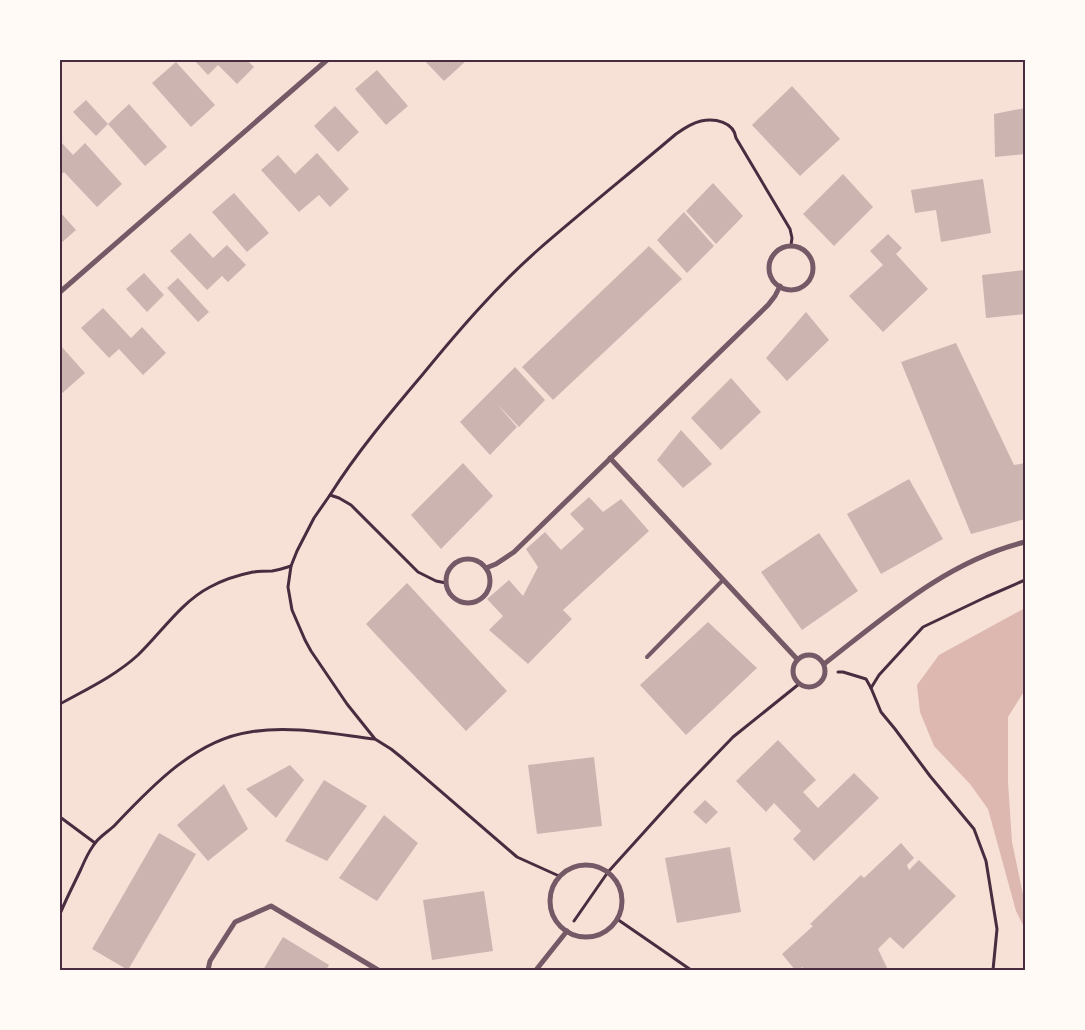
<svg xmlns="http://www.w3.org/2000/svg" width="1085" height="1030" font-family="'Archivo Narrow',sans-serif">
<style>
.water{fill:#dcb8b0}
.building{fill:#ccb4b1}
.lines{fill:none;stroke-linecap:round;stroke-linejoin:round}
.path{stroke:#4a2c40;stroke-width:3}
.service{stroke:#755966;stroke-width:4}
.minor{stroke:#755966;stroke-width:5}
.neatline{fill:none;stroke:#4a2c40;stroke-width:2}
</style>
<rect width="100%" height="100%" fill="#f7e1d7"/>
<polygon class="water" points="1025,608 1025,690 1008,717 1008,782 1012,842 1025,904 1025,929 1016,911 988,809 970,784 934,746 920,712 917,685 939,655"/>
<g class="building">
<polygon points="194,60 247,60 254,67 237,84 218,65 208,75"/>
<polygon points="424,60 467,60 444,81"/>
<polygon points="176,62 215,105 191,127 152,83"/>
<polygon points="377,70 408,106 386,125 355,89"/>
<polygon points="792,86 840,139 800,176 752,125"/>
<polygon points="86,100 108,124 96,136 73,112"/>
<polygon points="129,104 167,147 145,166 108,124"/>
<polygon points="335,106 359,132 338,152 314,126"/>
<polygon points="1025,108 1025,154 995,157 994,114"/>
<polygon points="60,141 73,155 85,143 122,184 97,207 64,172 60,176"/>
<polygon points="317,153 349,189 330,207 319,195 299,212 261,170 278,155 295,174"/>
<polygon points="843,174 873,207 834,246 803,214"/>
<polygon points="983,179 991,233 941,242 936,210 915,213 911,190"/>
<polygon points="713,183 743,216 716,244 686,211"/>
<polygon points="234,193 269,233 247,252 212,212"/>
<polygon points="60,212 76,230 60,244"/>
<polygon points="684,212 714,246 687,273 657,240"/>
<polygon points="190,233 213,258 227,245 246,265 228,282 222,276 207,290 170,251"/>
<polygon points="888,234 902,248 896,254 928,289 883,332 849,296 883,265 870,251"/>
<polygon points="649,246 682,279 553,400 522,367"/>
<polygon points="1025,270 1025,314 986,318 982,275"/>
<polygon points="144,273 164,295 147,312 126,289"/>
<polygon points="178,278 209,312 198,322 167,288"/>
<polygon points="103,308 131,338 142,327 166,353 143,375 119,349 109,358 81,328"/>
<polygon points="806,312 829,340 787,381 766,358"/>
<polygon points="956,343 1014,465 1025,463 1025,519 971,534 901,362"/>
<polygon points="61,346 85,373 60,395 60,347"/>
<polygon points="515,367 545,400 519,427 496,403 517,427 490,455 460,422"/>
<polygon points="731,378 761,412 721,450 691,418"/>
<polygon points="681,430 712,464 683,488 657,460"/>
<polygon points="463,463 493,496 441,549 411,515"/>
<polygon points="909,479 943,539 881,574 847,514"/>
<polygon points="589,497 603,512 621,499 649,531 563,610 572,619 528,664 489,630 503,616 487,599 509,580 523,596 538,567 526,549 545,532 561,550 584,529 570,514"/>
<polygon points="819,533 858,591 802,630 761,572"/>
<polygon points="407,583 507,691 466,731 366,624"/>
<polygon points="708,622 757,668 686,735 640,685"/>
<polygon points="778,740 816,780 803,792 818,808 854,773 879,798 814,861 793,839 801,831 774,803 766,812 736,781"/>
<polygon points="594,757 602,826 537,834 528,765"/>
<polygon points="290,765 304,780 276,818 246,789"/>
<polygon points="324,780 367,806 327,861 285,841"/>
<polygon points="224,784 248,829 208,861 177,825"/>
<polygon points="705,800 718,812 706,824 693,812"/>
<polygon points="384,815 418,843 377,901 339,878"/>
<polygon points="159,833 196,854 128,970 92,949"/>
<polygon points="901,843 914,858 907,865 909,870 919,860 956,896 903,949 890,937 878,949 888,970 805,970 802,967 799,970 795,970 782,954 813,926 810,924 861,875 864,878"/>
<polygon points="730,847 741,912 677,923 665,858"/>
<polygon points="484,891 493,951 432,960 423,900"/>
<polygon points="283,937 329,965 326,970 263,970"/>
</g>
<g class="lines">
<g class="path">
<polyline points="330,495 314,518 297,551 291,566 288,587 292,610 305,640 311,651 347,704 375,739 391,749 401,757 517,857 559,876"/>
<path d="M446,583L436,581L418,572L351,505L339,498L330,495C357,452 390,413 423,374C459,330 496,287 539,249C584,210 630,173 676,134C683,129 692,123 701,121C715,118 734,122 736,138L790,229L792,238L791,245"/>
<polyline points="838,672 843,672 866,679 871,688 881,712 895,729 930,776 974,829 986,861 997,929 993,970"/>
<polyline points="871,688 879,675 923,627 986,597 1025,580"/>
<path d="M60,704C87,689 115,676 138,655C161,633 181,602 210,587C223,580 238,575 253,572C260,571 266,571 272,571C279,570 285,568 291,566"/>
<polyline points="60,817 95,843"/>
<path d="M60,914C66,899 74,884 81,869C84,862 88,853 93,846C98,837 108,832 115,825C151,787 195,740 250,732C291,725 333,734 374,739"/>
<polyline points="617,919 691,970"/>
<polyline points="574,921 608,872 683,789 733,737 799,684"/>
</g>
<polyline class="service" points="647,657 723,580"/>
<g class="minor">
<circle cx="791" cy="268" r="22"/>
<polyline points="60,292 327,60"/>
<polyline points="610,458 797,659"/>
<circle cx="468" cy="581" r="22"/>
<polyline points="486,568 496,564 514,552 768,305 775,296 780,286"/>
<circle cx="809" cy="671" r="16"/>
<path d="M824,664C886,616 947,561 1025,542"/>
<circle cx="586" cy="901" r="36"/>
<polyline points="208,970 210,961 235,922 271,906 378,970"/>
<polyline points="536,970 567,931"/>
</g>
</g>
<rect width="1085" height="1030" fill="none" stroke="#fffaf5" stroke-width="122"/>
<rect x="61" y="61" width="963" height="908" class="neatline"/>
</svg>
